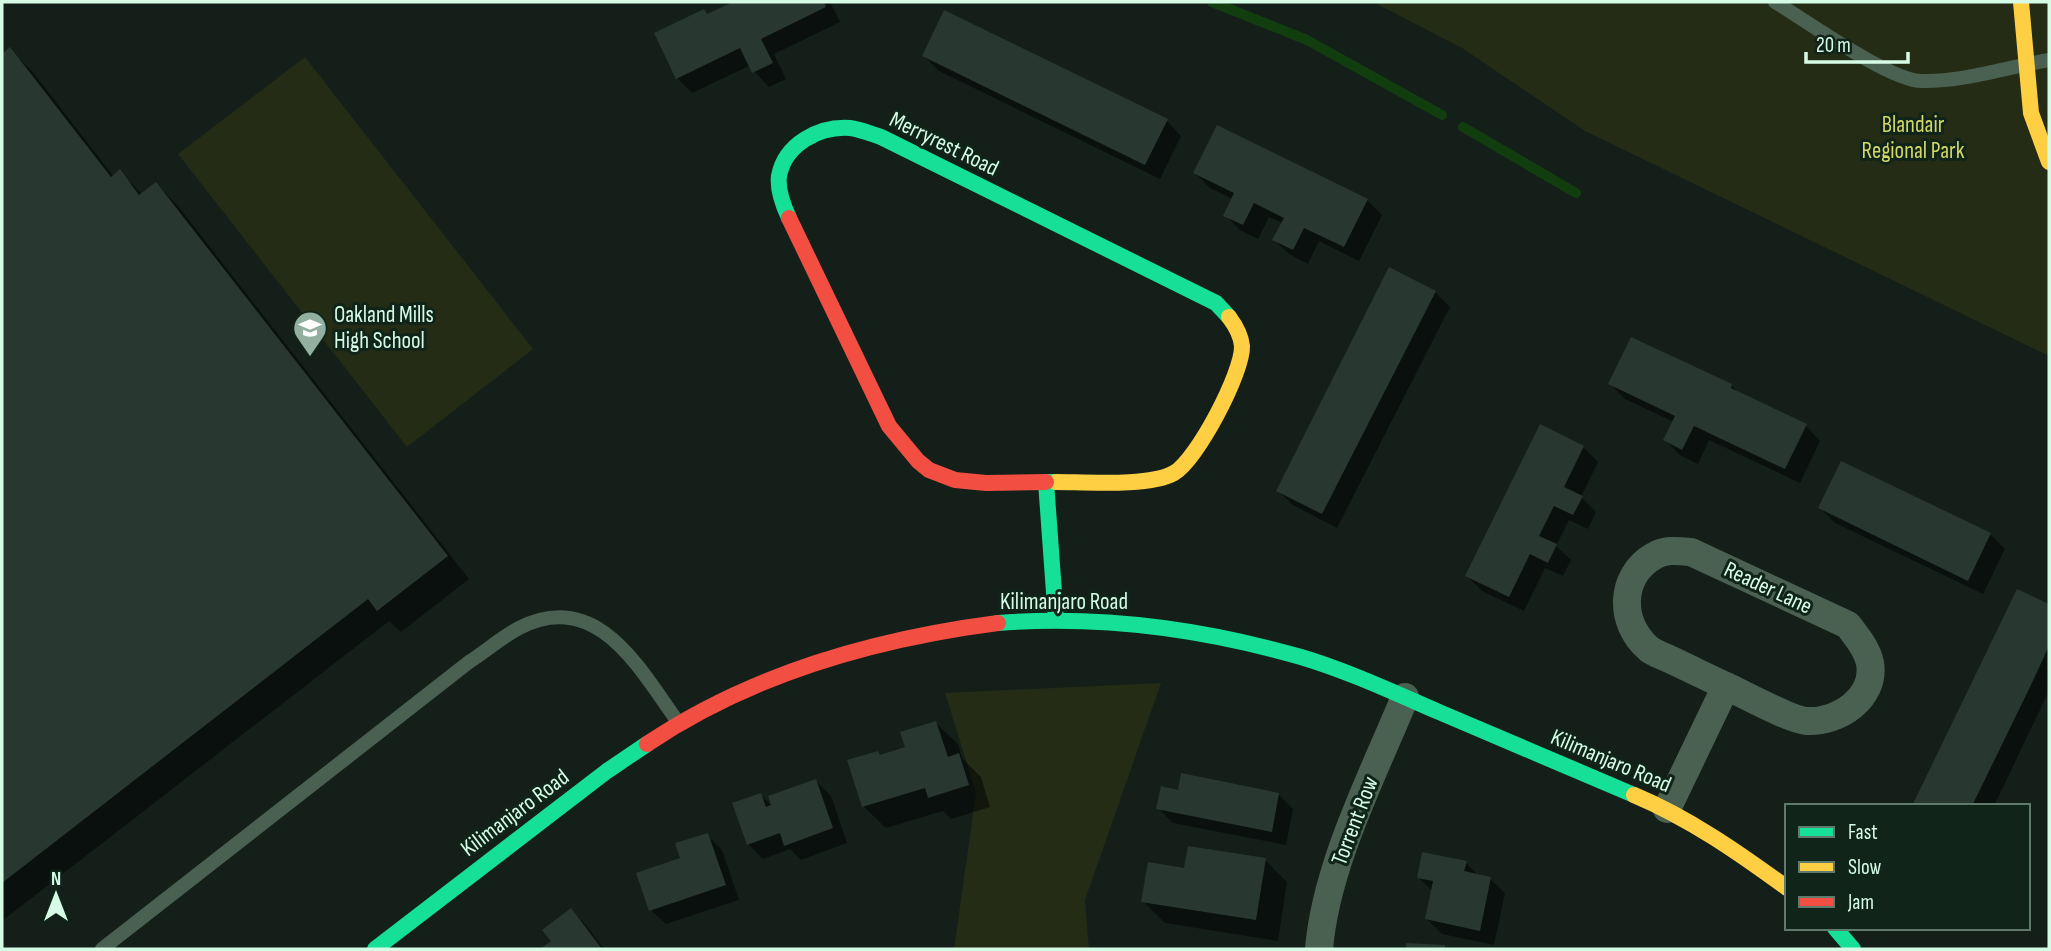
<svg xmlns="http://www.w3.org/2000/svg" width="2051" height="951" font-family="'Sofia Sans Condensed',sans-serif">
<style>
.green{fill:#242c15}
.shadow{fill:#0007}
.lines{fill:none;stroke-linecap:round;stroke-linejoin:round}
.stream{stroke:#113d0f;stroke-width:10}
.building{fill:#293731}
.lane{stroke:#4a6051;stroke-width:14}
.street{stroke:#4a6051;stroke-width:28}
.fast{stroke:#16e098;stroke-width:16}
.slow{stroke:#ffcf43;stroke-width:16}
.jam{stroke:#f24e42;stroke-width:16}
.labels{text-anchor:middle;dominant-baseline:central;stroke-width:6;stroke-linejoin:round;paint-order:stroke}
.park-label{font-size:23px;fill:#d3d867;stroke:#10241a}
.street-label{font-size:23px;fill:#d6fce6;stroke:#10241a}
.poi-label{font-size:23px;fill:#d6fce6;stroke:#10241a;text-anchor:start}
</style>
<rect width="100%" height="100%" fill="#141f1a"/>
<g class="green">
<polygon points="1373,2 2049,2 2049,356 1585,131 1462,48"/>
<polygon points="305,57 533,349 407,447 178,154"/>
<polygon points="1161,683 1085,900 1089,949 954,949 976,793 945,693"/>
</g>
<g class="shadow">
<polygon points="736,2 830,2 840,22 774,54 786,79 769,87 749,66 692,93 677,78 708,15"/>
<polygon points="10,50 32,71 114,177 120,172 142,194 156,184 178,206 469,579 401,632 389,621 2,921 2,56"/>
<polygon points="924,56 1167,121 1181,136 1160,179 939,71"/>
<polygon points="1195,173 1367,200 1382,215 1359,261 1319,241 1308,264 1289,254 1274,240 1283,223 1269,217 1258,239 1240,230 1225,215 1233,199 1210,188"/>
<polygon points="1435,292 1450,307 1337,528 1293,505 1278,491"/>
<polygon points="1610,384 1731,385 1741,395 1806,426 1820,441 1800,483 1709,440 1698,464 1680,455 1665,440 1674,422 1625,399"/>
<polygon points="1583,447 1598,462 1581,497 1596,512 1588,529 1569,520 1556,546 1571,560 1563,576 1545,568 1524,611 1482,591 1467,576"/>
<polygon points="1820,508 1990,534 2005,549 1983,594 1835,523"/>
<polygon points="2018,591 2049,606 2049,691 1994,806 1914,806"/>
<polygon points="936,723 958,744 962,758 981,777 990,807 951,819 943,811 886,828 864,807 849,762 881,756 907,748"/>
<polygon points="816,781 831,796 847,843 801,860 790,849 763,859 748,844 761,795 775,809"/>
<polygon points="1278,794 1293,809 1286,845 1173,823 1158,808"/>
<polygon points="707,835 722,850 739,900 666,924 651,910 682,859"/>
<polygon points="1265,860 1287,882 1278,941 1165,923 1143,901 1185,870"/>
<polygon points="1466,863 1479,876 1490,879 1505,893 1494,945 1442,934 1427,919 1432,891 1418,877"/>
<polygon points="571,911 586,925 604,949 543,949 553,942"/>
</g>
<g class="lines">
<g class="stream">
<polyline points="1212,2 1307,40 1442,115"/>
<polyline points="1463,127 1576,193"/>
</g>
</g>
<g class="building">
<polygon points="733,2 824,2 826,7 761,39 773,63 752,73 740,48 676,79 654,33 704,9 707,14"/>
<polygon points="944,10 1168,119 1145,165 922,56"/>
<polygon points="10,47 111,177 120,169 139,195 156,182 448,556 377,611 368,599 2,883 2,54"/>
<polygon points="1217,125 1368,199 1344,247 1304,228 1293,250 1272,240 1284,218 1254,203 1243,225 1223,216 1234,193 1193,173"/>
<polygon points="1389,267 1436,291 1322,514 1276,491"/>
<polygon points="1631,337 1732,384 1731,388 1807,424 1785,469 1694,426 1682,450 1663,440 1675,416 1608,384"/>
<polygon points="1540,424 1584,446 1564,487 1583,496 1573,515 1554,506 1539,536 1557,544 1548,563 1530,554 1509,597 1465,576"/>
<polygon points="1841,461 1991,533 1968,581 1818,508"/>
<polygon points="2017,589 2049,604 2049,646 2030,687 1972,806 1912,806"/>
<polygon points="936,721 948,757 959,753 969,785 928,798 925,788 862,807 847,760 878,751 880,755 905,747 900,732"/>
<polygon points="1181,773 1279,793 1272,832 1156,809 1161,786 1178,790"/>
<polygon points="816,779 833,828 784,846 780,833 747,845 732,803 761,793 766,807 771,805 768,796"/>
<polygon points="708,833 726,885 649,911 636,873 680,858 675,843"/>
<polygon points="1188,846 1266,858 1256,920 1141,902 1148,862 1184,868"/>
<polygon points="1422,852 1467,861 1464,871 1491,877 1480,931 1425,919 1433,881 1417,878"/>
<polygon points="571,908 602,949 540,949 551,941 542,930"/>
<polygon points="1406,943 1445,945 1445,949 1406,949"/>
</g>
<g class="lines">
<g class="lane">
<path d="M1775,2C1805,20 1890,81 1922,81C1963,82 2008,67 2049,60"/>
<path d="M102,949L469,662C486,651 502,637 519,628C597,588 639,668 678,722"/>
</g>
<g class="street">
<path d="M1667,809L1726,686C1743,694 1791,720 1806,721C1838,723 1876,698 1870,663C1867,648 1856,636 1848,625L1691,552C1679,551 1665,549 1654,556C1619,576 1619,623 1648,648C1653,653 1661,655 1667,658C1687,667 1706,677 1726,686"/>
<path d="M1319,949C1326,865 1373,775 1405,697"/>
</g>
<g class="fast">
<path d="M789,218C783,205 777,190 779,176C785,144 819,126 850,128C860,129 871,134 881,137L1216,303L1229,317"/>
<polyline points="1056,482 1046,482 1056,620"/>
<path d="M998,623C1100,615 1203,629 1301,657C1348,671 1395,693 1439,712C1504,739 1569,767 1634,795"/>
<polyline points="1835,928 1853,949"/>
<polyline points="375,949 607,771 647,744"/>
</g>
<g class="slow">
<polyline points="2021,2 2031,113 2049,162"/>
<path d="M1056,482C1084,482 1150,487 1174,473C1197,460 1243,372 1242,346C1241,335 1235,325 1229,317"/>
<path d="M1634,795C1689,818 1739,853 1787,888"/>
</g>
<g class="jam">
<polyline points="789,218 889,426 918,461 929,470 955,480 986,483 1046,482"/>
<path d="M647,744C751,674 874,639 998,623"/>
</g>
</g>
<defs>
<g id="school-pin" transform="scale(1.75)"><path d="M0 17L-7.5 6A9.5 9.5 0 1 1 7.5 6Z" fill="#92af9f" stroke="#10241a"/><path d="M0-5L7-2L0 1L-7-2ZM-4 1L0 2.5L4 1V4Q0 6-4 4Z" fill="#fff"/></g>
</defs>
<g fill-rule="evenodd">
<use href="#school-pin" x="310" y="328"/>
</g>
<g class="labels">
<g class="park-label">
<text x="1913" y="125">Blandair<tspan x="1913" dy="26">Regional Park</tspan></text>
</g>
<g class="street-label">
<text transform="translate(944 144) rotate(26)">Merryrest Road</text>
<text transform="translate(1768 588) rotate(25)">Reader Lane</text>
<text x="1064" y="602">Kilimanjaro Road</text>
<text transform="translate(1611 761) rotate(23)">Kilimanjaro Road</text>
<text transform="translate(515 813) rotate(-37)">Kilimanjaro Road</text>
<text transform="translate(1355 821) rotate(-69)">Torrent Row</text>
</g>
<g class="poi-label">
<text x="334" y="315">Oakland Mills<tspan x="334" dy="26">High School</tspan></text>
</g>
</g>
<rect width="2051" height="951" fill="none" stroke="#d6fce6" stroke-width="7"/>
<rect x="1785" y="804" width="245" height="126" fill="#10241a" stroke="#5f7a6c" stroke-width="2"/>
<rect x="1799" y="827" width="35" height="10" fill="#16e098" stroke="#5f7a6c" stroke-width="2"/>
<text x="1848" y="839" font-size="21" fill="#d6fce6">Fast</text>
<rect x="1799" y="862" width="35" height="10" fill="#ffcf43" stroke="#5f7a6c" stroke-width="2"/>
<text x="1848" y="874" font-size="21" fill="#d6fce6">Slow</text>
<rect x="1799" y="897" width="35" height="10" fill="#f24e42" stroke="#5f7a6c" stroke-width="2"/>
<text x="1848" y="909" font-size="21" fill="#d6fce6">Jam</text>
<g transform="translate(56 895)" stroke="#10241a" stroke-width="5" paint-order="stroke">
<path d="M0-5L12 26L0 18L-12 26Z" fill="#d6fce6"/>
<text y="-10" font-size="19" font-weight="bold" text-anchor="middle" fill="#d6fce6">N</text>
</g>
<path d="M1806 52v10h102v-10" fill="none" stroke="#d6fce6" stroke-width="3.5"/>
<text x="1816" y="52" font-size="21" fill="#d6fce6" stroke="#10241a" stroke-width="5" paint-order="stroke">20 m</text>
</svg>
